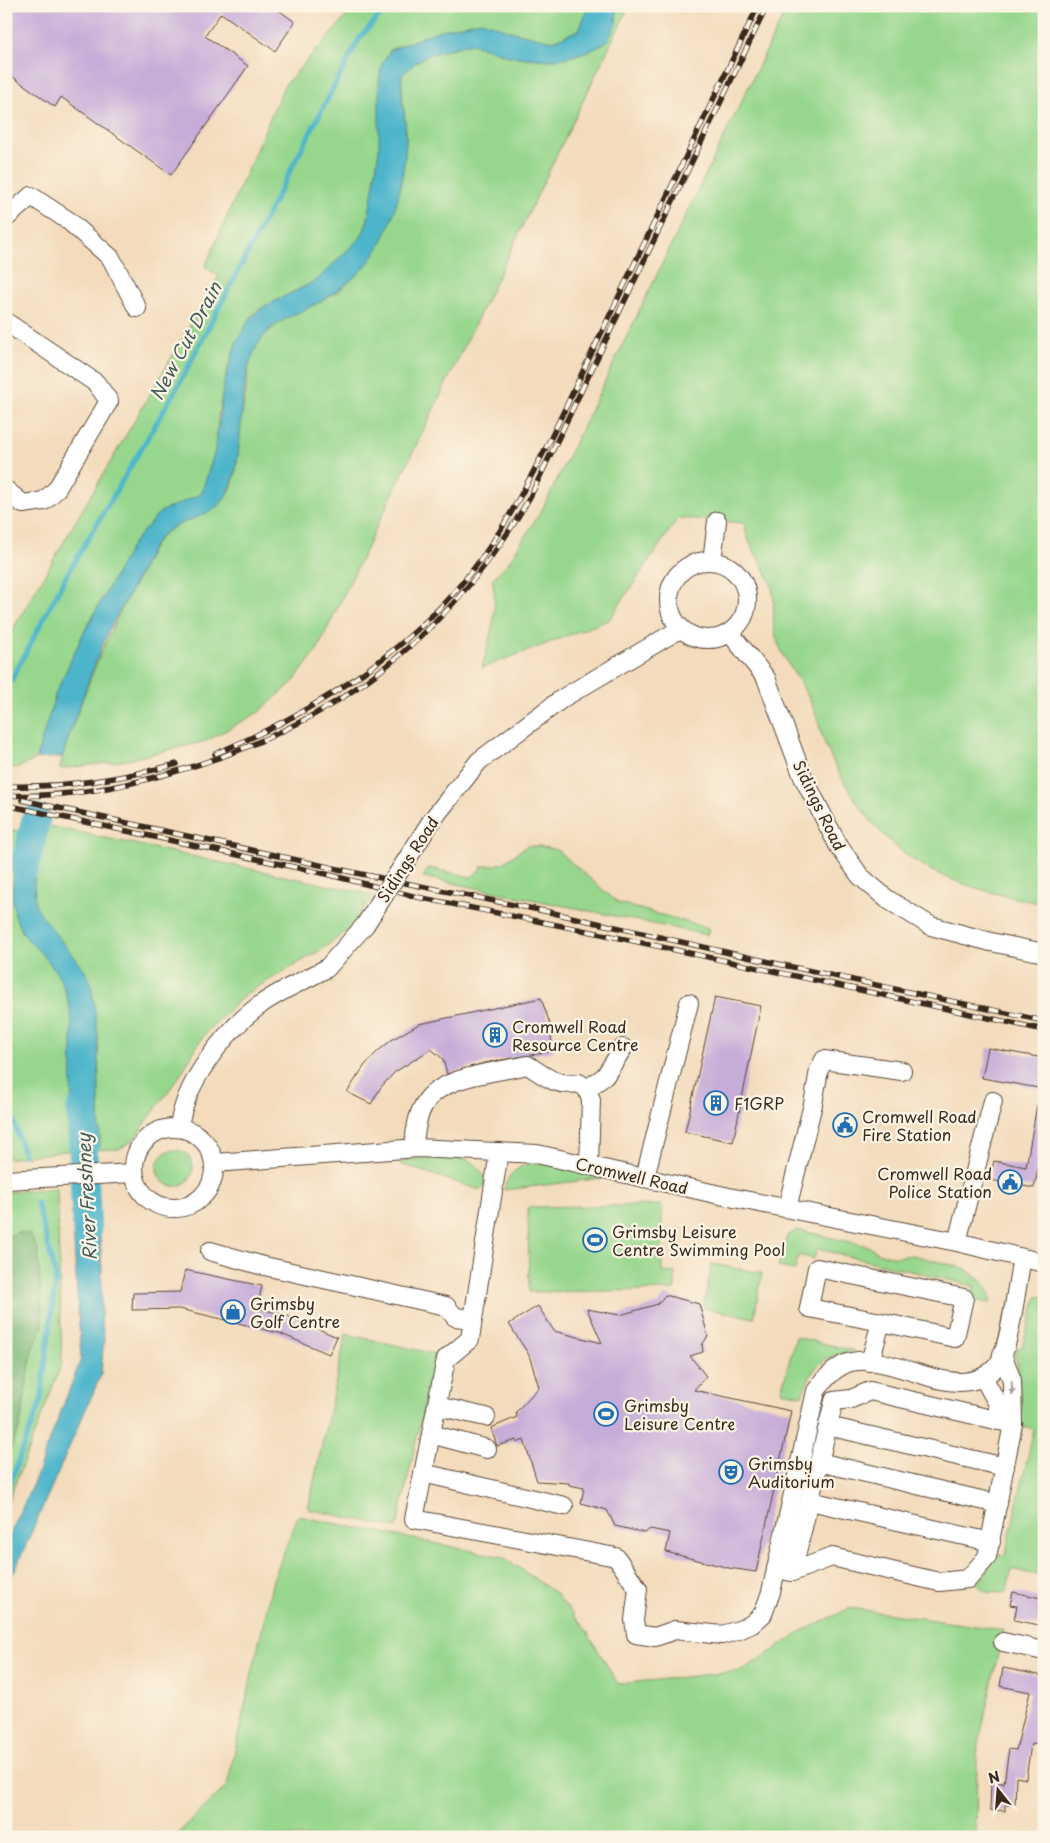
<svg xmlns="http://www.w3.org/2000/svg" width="1050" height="1843" font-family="'Playpen Sans',sans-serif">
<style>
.green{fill:#97d78d;stroke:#698056}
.forest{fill:#79b878;stroke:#5a714b}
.water{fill:#4db5cb;stroke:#447074}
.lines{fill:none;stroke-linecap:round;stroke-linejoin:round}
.stream{stroke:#4db5cb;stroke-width:5}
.river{stroke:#4db5cb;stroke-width:29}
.building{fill:#c6acd8}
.minor-casing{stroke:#574536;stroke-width:20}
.minor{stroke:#fff;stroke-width:18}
.rail-casing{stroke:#3b2a1e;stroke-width:5.5}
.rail{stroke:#fcf5e5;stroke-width:4;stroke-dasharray:11;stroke-linecap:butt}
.minor-bridge-casing{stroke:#574536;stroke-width:20;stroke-linecap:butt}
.minor-bridge{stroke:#fff;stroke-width:18}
.oneway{fill:#a79f9a}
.labels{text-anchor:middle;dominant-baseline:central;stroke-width:4.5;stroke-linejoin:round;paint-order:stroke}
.street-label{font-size:16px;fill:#3b2a1e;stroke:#fcf5e5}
.poi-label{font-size:16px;fill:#3b2a1e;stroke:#fcf5e5;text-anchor:start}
.water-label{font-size:18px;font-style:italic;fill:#415b5b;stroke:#fcf5e5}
</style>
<rect width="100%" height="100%" fill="#fcf5e5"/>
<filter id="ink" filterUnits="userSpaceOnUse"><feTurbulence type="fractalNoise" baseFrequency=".02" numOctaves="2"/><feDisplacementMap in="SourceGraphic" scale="10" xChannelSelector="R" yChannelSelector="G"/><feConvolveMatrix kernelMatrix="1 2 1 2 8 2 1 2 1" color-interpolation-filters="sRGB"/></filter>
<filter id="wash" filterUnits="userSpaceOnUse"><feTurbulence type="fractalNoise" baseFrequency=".0096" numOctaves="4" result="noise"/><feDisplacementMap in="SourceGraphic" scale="20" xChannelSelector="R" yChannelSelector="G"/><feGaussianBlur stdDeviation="1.12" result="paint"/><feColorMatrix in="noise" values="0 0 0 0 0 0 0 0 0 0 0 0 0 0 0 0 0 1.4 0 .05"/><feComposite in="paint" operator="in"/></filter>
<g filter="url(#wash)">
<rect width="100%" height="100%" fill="#f3dbbc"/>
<g class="green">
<polygon points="356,6 589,6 579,30 553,41 514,33 481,21 437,31 390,50 386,57 379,150 369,215 364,231 361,237 316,281 263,307 251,316 227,371 218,416 215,451 201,495 160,512 133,543 82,636 56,693 36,759 20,767 6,769 6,641 219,276 205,267 284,86"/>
<path d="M617,6H629L317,650L293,682L259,712L206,741L122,761L60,769C63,751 70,734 76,717C93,668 113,624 138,578C145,566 150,548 160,538C177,518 211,519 226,497C238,480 237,457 239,437C241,418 245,399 247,380C249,372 248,363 251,356C263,325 298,313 325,299C382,269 402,201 406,141C407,119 400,97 402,75L416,62L428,55L471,43L509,56L548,60L569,57L592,50L616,23Z"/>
<path d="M788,6H1044V904C999,895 951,885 912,859C874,833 844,788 826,746C820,732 818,717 811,703C800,678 779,657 774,629C772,617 775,604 773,592C768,566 746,548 744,523L678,518L609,620L482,668C490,638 499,610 492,579L508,563L543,508Z"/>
<polygon points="23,821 49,826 374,895 347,931 321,950 247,993 208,1030 198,1044 181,1074 133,1140 119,1149 65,1151 6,1159 6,829 21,832"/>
<path d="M527,846H539L557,850L618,903L709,928L707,935L423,877L428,868L472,877L483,866C507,866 508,858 527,846Z"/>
<circle cx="175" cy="1168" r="18"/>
<path d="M463,1158C476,1163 486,1173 485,1187L480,1190L400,1164L406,1159Z"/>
<path d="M531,1163H539L611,1177L504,1190C508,1174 515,1168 531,1163Z"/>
<polygon points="57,1188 62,1363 6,1507 6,1460 20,1426 32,1350 43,1325 38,1272 18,1232 6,1238 6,1192"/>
<polygon points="662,1205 662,1272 675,1273 675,1290 529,1292 528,1207"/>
<polygon points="798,1230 868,1246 878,1253 896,1257 912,1255 964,1268 985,1284 989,1292 991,1302 987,1303 971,1299 974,1286 817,1249 814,1259 798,1255 795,1270 778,1267 787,1236"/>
<polygon points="712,1264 762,1273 754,1318 703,1308"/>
<polygon points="1044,1296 1044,1577 1012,1569 1006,1593 986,1592 977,1584 987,1572 993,1553 1005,1556 1034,1429 1018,1425 1022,1408 1015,1349 1022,1347 1037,1297"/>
<polygon points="346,1334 435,1354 397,1528 308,1509"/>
<path d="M796,1337L855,1351C822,1355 813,1366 802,1395L781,1391Z"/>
<polygon points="298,1516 503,1557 554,1592 586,1630 618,1684 742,1671 801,1632 850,1608 1003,1630 977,1752 976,1837 174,1837 227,1786 273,1580"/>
</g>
<polygon class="forest" points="18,1232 30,1234 38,1250 43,1326 32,1350 20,1426 6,1460 6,1238"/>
<g class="water">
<path d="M589,6H617L616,23L608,41L592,50L569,57L548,60L509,56L471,43L428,55L416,62L402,75C400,96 406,118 406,140C404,183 393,237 363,269C353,279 342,287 331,295C309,311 276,317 260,341C233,381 249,451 227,495C215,519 177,518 159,538C150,549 143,568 136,581C126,600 114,619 105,639C89,677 75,718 62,757L36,759L56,693L82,636L133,543L160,512L201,494L215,451L224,383L236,343L249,320L263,307L316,281L361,237L364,231L369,215L379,150V80L382,64L391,50L437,31L481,21L514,32L553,41L579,30Z"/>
<path d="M23,825L47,830L34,875L35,904L46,922L84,969L91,984L98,1034L100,1147L71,1148L72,1025C70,1001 63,979 48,961C37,948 22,937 17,921C6,893 18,854 23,825Z"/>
<polygon points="97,1192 102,1269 101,1317 104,1338 101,1375 6,1590 6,1544 35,1479 81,1359 71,1195"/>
</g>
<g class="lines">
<g class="stream">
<polyline points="6,690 69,571 177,388 359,39 388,6"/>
<polyline points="6,1095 24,1155"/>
<polyline points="6,1494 41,1400 56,1277 37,1203"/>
</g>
<g class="river">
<polyline points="25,866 36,819"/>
<polyline points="81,1109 87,1232"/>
</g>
</g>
<g id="blocks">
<g class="building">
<polygon points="6,6 273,6 295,22 275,51 221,13 205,36 248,66 171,175 61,97 55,107 6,72"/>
<polygon points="715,997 761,1006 733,1142 685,1132"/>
<polygon points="541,998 553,1033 551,1037 554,1051 484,1063 447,1074 443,1059 431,1049 395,1072 381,1087 371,1104 347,1092 365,1065 377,1052 393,1039 419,1024"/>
<polygon points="988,1048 1044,1058 1044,1089 982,1078"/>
<polygon points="1037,1105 1044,1105 1044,1162 1040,1161 1034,1188 990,1180 994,1161 1026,1167"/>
<polygon points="185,1270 262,1286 257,1308 285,1315 337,1337 329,1354 279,1333 180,1309 132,1310 133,1293 180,1292"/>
<polygon points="665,1295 699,1304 708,1336 702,1345 703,1352 690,1356 706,1376 694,1390 791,1411 756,1572 729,1568 666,1552 670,1533 650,1529 645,1533 615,1526 607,1510 581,1503 584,1488 569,1485 569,1483 537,1481 524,1440 517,1443 517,1440 497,1446 491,1428 517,1417 516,1412 539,1387 529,1355 509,1324 538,1306 554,1331 602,1343 587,1309 620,1315 658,1304"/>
<polygon points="1013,1592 1041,1598 1039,1609 1044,1610 1044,1626 1014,1620 1017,1606 1010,1605"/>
<polygon points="1003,1668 1044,1676 1044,1728 1040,1745 1031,1744 1026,1779 1016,1777 1015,1805 1005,1805 1005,1811 990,1810 991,1782 1004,1783 1009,1749 1016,1750 1030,1692 1000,1686"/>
</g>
</g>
</g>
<g filter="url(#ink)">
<use href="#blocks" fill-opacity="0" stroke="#574536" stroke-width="1"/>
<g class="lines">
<g class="minor-casing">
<g id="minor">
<polyline points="6,218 31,196 69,221 111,258 137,308"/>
<polyline points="6,322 96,383 109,401 56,490 44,501 23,504 6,490"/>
<circle cx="708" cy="600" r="39"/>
<polyline points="712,561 717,521"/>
<polyline points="730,633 766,678 803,777 838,845 860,876 887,899 931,926 991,942 1044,953"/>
<polyline points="432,820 479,761 563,698 680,629"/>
<polyline points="587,1089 605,1076 623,1048"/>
<path d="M179,1127C185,1082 224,1032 260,1005C280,990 306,980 327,968"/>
<circle cx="174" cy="1168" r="40"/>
<path d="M413,1148C416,1133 416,1116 425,1103C441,1076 498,1072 528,1065C545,1077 558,1087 579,1083L587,1089L591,1100L589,1166"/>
<path d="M499,1152L470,1339L446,1359L414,1519L616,1557L638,1589L634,1620L636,1634L655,1637L675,1630L722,1635L739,1630L752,1624L763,1614L771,1592L816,1391C823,1381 831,1371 843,1365C888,1344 956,1411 997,1366C1010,1350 1017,1281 1022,1258"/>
<polyline points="215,1163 418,1148 537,1154 729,1197 957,1242 1044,1263"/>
<polyline points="645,1177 689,1003"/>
<polyline points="6,1180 134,1173"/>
<polyline points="787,1208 813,1104 819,1070 824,1060 902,1071"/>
<polyline points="957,1242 993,1101"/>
<polyline points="210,1251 260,1265 446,1306 455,1317 473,1319"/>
<polyline points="870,1362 881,1322 809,1308 817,1268 964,1298 955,1338 881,1322"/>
<polyline points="983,1377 998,1404 998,1421"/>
<polyline points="437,1406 486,1417"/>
<polyline points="828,1426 1005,1467"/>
<polyline points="431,1434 487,1449"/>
<polyline points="819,1462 998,1504"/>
<polyline points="423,1473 564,1506"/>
<polyline points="810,1501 991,1542"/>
<polyline points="776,1569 792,1572 832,1557 939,1582 968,1579 987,1557 1013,1424 1012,1380 1002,1354"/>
<polyline points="792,1572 834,1401 851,1399 870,1391 1013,1424"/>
<polyline points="1003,1642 1044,1651"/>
</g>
</g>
<use href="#minor" class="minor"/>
<g class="rail-casing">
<g id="rail">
<path d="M215,754C314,712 409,653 475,567C505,528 527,484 550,440L758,6"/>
<path d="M6,786C64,788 121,779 177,764"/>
<path d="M6,795C61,798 114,789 167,774C327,730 447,641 530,497L767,6"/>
<polyline points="22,800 361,874 549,912 783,965 1044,1021"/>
<polyline points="6,805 322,873 417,897 597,933 1044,1030"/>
</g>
</g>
<use href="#rail" class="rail"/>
<g class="minor-bridge-casing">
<polyline id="minor-bridge" points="327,968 365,925 432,820"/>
</g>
<use href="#minor-bridge" class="minor-bridge"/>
</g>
<defs><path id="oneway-solid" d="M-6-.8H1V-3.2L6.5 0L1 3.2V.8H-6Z" transform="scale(1.25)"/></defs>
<use class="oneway" href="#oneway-solid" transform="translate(1012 1388) rotate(87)"/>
</g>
<defs>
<g id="building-ring" transform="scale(1.25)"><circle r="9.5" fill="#fcf5e5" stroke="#1f6fb2" stroke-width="1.5"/><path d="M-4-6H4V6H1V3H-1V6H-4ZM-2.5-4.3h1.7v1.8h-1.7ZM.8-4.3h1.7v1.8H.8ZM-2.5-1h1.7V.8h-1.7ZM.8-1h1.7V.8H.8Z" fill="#1f6fb2"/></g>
<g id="civic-ring" transform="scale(1.25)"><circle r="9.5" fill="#fcf5e5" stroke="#1f6fb2" stroke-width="1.5"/><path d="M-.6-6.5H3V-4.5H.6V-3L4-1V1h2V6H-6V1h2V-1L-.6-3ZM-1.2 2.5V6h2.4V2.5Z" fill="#1f6fb2"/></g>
<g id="stadium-ring" transform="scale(1.25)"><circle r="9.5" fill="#fcf5e5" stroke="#1f6fb2" stroke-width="1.5"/><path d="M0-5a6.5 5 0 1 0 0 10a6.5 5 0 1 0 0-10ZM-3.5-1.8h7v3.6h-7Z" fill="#1f6fb2"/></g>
<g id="shop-ring" transform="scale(1.25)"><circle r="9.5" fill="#fcf5e5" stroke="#1f6fb2" stroke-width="1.5"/><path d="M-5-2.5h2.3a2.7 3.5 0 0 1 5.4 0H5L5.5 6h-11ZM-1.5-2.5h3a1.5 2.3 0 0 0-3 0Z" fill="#1f6fb2"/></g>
<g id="theatre-ring" transform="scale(1.25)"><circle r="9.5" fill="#fcf5e5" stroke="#1f6fb2" stroke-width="1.5"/><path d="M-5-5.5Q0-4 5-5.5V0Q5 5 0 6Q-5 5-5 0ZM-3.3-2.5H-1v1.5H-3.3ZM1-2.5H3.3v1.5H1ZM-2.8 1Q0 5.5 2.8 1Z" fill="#1f6fb2"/></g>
</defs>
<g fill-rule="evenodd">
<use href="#building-ring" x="495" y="1035"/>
<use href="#building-ring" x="716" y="1103"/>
<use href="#civic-ring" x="845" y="1125"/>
<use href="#civic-ring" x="1010" y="1182"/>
<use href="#stadium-ring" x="595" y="1240"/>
<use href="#shop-ring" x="233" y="1312"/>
<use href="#stadium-ring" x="606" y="1414"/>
<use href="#theatre-ring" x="731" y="1472"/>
</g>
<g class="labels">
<g class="street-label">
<text transform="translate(820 805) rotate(64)">Sidings Road</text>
<text transform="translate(407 859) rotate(-57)">Sidings Road</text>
<text transform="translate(632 1175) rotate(13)">Cromwell Road</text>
</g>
<g class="poi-label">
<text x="512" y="1026">Cromwell Road<tspan x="512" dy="18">Resource Centre</tspan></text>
<text x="734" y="1103">F1GRP</text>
<text x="862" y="1116">Cromwell Road<tspan x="862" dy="18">Fire Station</tspan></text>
<text x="992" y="1173" text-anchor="end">Cromwell Road<tspan x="992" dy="18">Police Station</tspan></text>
<text x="612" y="1231">Grimsby Leisure<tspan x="612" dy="18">Centre Swimming Pool</tspan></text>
<text x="250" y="1303">Grimsby<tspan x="250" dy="18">Golf Centre</tspan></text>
<text x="624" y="1405">Grimsby<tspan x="624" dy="18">Leisure Centre</tspan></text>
<text x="748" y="1463">Grimsby<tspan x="748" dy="18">Auditorium</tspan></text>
</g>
<g class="water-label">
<text transform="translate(185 341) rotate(-62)">New Cut Drain</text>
<text transform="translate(86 1197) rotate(-93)">River Freshney</text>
</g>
</g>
<rect width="1050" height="1843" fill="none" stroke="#fcf5e5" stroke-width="25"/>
<g transform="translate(998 1790) rotate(343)" stroke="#fcf5e5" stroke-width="4" paint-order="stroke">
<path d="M0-4L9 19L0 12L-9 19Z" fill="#3b2a1e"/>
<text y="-8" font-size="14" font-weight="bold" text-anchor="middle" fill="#3b2a1e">N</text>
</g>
</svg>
